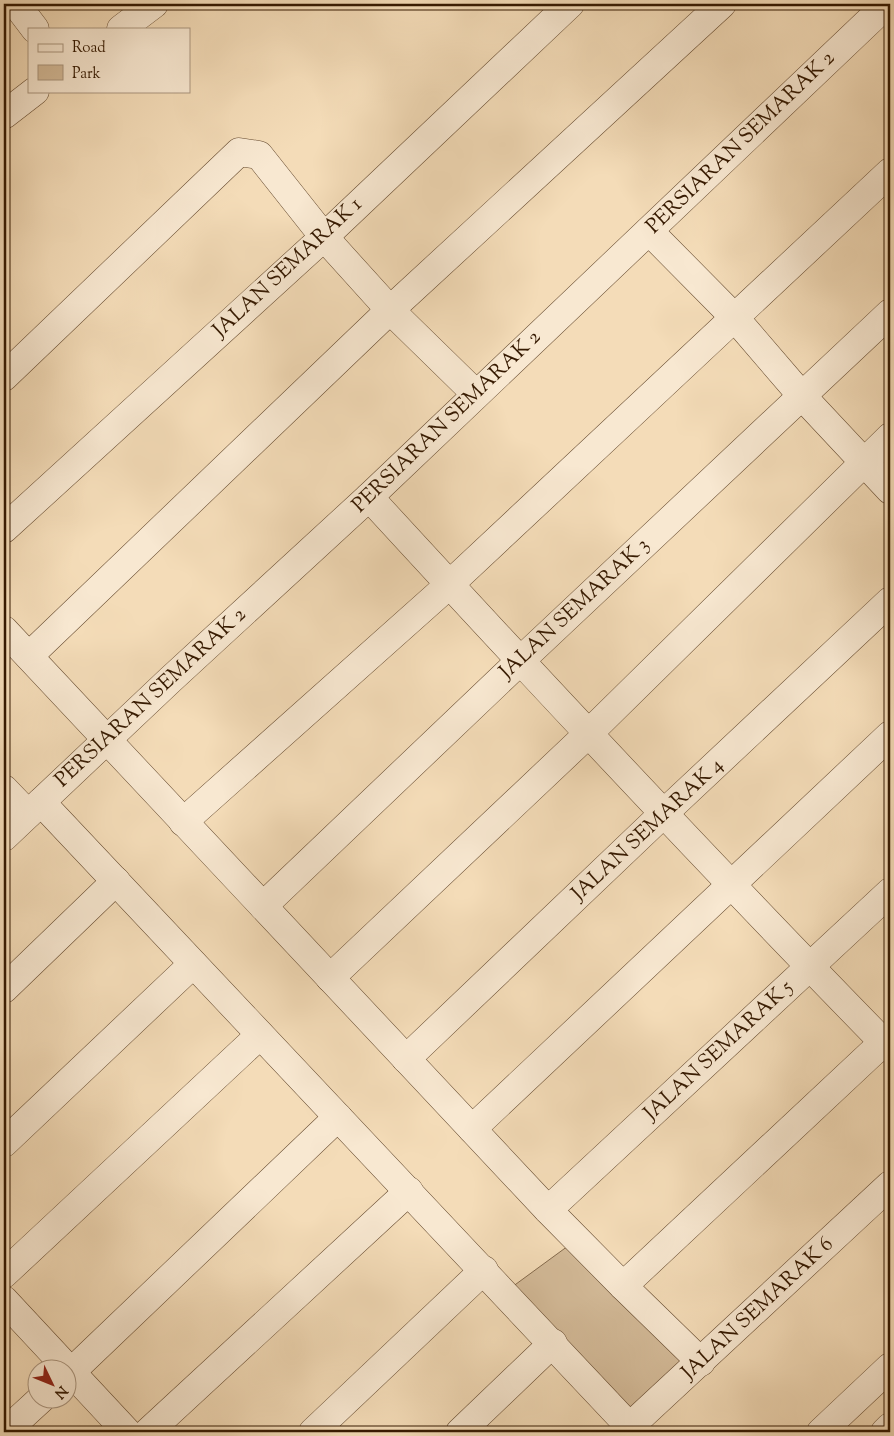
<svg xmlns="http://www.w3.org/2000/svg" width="894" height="1436" font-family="'Sorts Mill Goudy',serif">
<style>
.green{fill:#d4bb99;stroke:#846a4d}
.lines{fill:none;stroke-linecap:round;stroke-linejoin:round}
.minor-casing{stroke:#654a2f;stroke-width:29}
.minor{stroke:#f8e8d1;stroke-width:28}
.labels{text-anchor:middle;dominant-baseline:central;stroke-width:4;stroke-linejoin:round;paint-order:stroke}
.street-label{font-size:21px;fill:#351901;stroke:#f8e8d1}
</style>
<rect width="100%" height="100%" fill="#f4dcb8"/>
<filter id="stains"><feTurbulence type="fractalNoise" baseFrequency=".004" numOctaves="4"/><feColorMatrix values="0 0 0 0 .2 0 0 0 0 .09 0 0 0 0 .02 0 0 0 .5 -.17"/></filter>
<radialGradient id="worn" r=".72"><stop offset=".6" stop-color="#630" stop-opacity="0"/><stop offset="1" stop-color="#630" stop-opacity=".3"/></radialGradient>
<polygon class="green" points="568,1246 684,1361 630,1414 512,1287"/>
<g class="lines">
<g class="minor-casing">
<g id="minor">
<polyline points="16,4 35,29"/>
<polyline points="121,29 154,4"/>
<polyline points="4,115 35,91"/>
<polyline points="649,231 735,318 802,396 890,490"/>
<polyline points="4,377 239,152 259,155 324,237 390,310 476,394"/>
<path d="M369,497C540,683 713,868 890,1049"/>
<polyline points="4,529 324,237 570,4"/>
<polyline points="4,630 548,1210 623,1286 701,1362"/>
<polyline points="29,656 390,310 722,4"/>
<polyline points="4,789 28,814"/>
<polyline points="41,802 630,1427"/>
<polyline points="183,822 450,584 890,172"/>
<polyline points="4,837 170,680 369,497 887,4"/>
<polyline points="263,906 520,661 890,313"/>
<polyline points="330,978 588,734 890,437"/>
<polyline points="4,989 116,881"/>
<polyline points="406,1059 663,814 890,601"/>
<polyline points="472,1129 890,735"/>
<polyline points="4,1143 193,964"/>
<polyline points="548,1210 890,892"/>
<polyline points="4,1274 260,1035"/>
<polyline points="623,1286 890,1036"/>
<polyline points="4,1300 127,1432"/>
<polyline points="68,1375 338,1117"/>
<polyline points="5,1432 42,1398"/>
<polyline points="148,1432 409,1191"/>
<polyline points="313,1432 484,1270"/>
<polyline points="460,1432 553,1343"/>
<polyline points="624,1432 890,1185"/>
<polyline points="821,1432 890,1367"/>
<polyline points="885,1432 890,1427"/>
</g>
</g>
<use href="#minor" class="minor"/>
</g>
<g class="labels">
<g class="street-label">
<text transform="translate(741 143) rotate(-44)">PERSIARAN SEMARAK 2</text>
<text transform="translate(288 268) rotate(-43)">JALAN SEMARAK 1</text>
<text transform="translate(447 422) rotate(-44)">PERSIARAN SEMARAK 2</text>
<text transform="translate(575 609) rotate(-43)">JALAN SEMARAK 3</text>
<text transform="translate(151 698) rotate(-43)">PERSIARAN SEMARAK 2</text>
<text transform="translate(648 830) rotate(-43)">JALAN SEMARAK 4</text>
<text transform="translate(719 1051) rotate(-43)">JALAN SEMARAK 5</text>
<text transform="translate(758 1309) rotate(-43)">JALAN SEMARAK 6</text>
</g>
</g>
<rect width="894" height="1436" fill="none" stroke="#f4dcb8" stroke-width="20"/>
<rect x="5" y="5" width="884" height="1426" fill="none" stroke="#351901" stroke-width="2.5"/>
<rect x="10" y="10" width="874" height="1416" fill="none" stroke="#351901"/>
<rect x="28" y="28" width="162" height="65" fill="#f8e8d1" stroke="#aa957e"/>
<rect x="38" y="44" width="25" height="8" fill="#f8e8d1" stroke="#aa957e"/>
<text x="72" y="52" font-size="15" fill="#351901">Road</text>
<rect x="38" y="65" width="25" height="15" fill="#d4bb99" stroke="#aa957e"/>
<text x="72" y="78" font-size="15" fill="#351901">Park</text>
<g transform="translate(52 1384) rotate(133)"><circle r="24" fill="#f8e8d1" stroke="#aa957e"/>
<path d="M0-4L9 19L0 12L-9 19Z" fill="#8f2418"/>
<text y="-8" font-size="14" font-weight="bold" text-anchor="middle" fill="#351901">N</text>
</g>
<rect width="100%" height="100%" filter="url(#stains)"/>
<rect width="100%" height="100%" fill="url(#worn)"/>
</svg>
